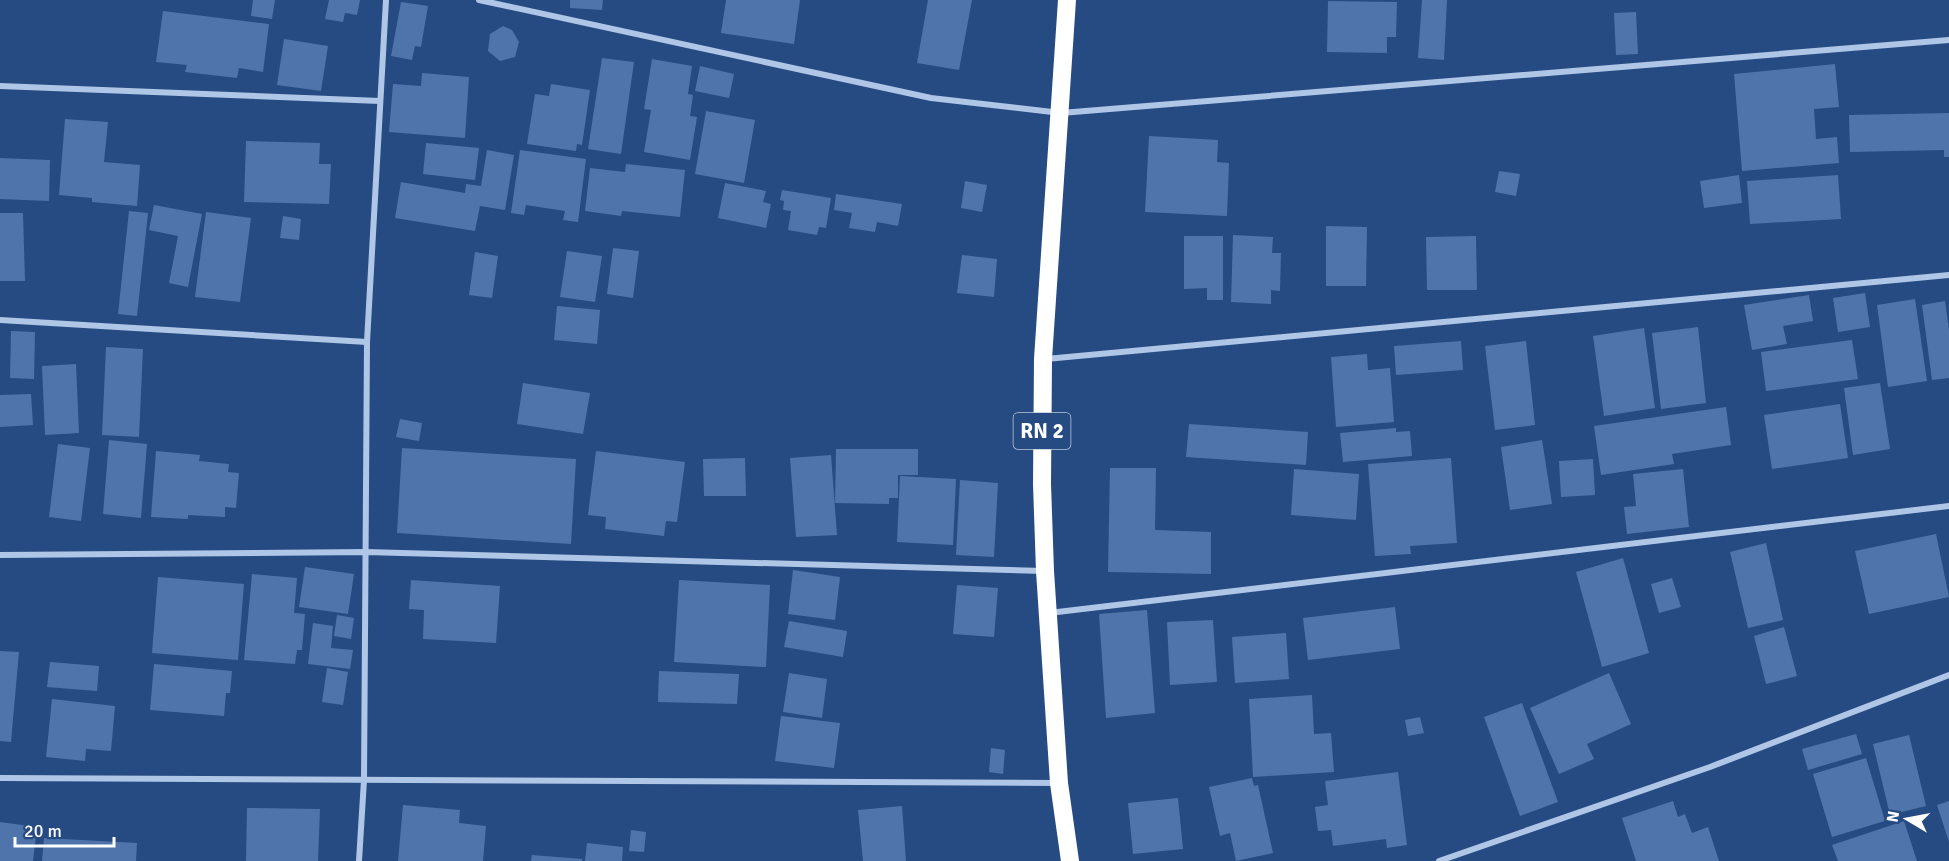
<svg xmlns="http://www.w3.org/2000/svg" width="1949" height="861" font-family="Signika,sans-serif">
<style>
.building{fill:#4e74ab}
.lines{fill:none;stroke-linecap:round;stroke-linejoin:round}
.street{stroke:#afc6e7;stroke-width:6}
.highway{stroke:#fff;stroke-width:18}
.labels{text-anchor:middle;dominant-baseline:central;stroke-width:5;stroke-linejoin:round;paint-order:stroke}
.shield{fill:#264b83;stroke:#bec9da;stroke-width:1.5}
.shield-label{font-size:21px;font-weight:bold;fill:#fff}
</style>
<rect width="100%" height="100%" fill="#264b83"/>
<g class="building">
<polygon points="253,0 275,0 272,19 251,16"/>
<polygon points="329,0 360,0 357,15 345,13 343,22 325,19"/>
<polygon points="570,0 603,0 602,10 570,8"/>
<polygon points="726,0 800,0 794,44 721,33"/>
<polygon points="928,0 972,0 959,70 917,63"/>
<polygon points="1422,0 1447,0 1444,60 1418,58"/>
<polygon points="1328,1 1397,2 1396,37 1387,37 1387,53 1327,52"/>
<polygon points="401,2 428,6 421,47 415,46 412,60 391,56"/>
<polygon points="163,11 269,24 263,72 239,68 237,78 185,72 187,65 156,62"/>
<polygon points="1636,12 1638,54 1616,55 1614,13"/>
<polygon points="503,26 512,30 519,42 515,57 500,61 488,51 490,34"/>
<polygon points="284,39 328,46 321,91 277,85"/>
<polygon points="602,58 634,62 621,154 588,149"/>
<polygon points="652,59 692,66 688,94 693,95 690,116 697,117 690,160 644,152 651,110 644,109"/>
<polygon points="1835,64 1839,107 1814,109 1816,139 1837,137 1839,163 1742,171 1734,74"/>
<polygon points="700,66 734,74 729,98 695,91"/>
<polygon points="422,73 469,77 465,138 389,132 393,84 421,86"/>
<polygon points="551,84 590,90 582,145 577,144 576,151 527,144 535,94 549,96"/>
<polygon points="706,111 755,120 744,183 695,174"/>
<polygon points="1949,113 1949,157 1944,157 1944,150 1850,152 1849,115"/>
<polygon points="65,119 108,122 104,162 140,165 137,206 92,202 92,198 59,195"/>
<polygon points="1149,136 1218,140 1217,162 1229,163 1227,216 1145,212"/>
<polygon points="246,141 320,143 319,164 331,164 329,204 244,202"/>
<polygon points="426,143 479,148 475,180 423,174"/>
<polygon points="487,150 514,155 505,210 480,206 475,231 395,218 401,182 465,193 466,184 481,186"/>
<polygon points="520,150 586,159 578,222 563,220 565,211 526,205 524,215 511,213"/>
<polygon points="0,158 50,160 49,201 0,199"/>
<polygon points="626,164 685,170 680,217 622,211 621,216 585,211 590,168 625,172"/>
<polygon points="1499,171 1520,174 1516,196 1495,192"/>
<polygon points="1739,175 1742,203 1704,208 1700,181"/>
<polygon points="1838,175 1841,219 1750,224 1747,181"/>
<polygon points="965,181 987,185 982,212 961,208"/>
<polygon points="725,183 766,191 763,202 771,204 766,228 718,218"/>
<polygon points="782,190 831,198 826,228 819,227 817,235 788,230 791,211 783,210 784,201 780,200"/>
<polygon points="836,194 902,204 898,226 877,222 875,232 849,228 852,213 834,210"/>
<polygon points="154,205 202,214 188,287 169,283 178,236 149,230"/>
<polygon points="129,211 148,213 137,316 118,314"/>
<polygon points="206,212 251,218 240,302 195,297"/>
<polygon points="0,213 23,213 25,281 0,281"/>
<polygon points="283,216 301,219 299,240 280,238"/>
<polygon points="1326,226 1367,227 1366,286 1326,286"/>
<polygon points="1233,235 1273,237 1272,253 1281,253 1280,291 1271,290 1271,304 1231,302"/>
<polygon points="1184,236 1223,236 1223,300 1207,300 1207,288 1184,289"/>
<polygon points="1476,236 1477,290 1427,290 1426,237"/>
<polygon points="613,248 639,251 633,298 607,294"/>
<polygon points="567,251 602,256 595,302 560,297"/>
<polygon points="475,252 498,256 492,298 469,295"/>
<polygon points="962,255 997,259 994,297 957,293"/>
<polygon points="1865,293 1870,327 1838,332 1833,298"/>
<polygon points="1809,295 1813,321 1783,326 1787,344 1752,350 1744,305"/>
<polygon points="1915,299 1927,381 1888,387 1877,305"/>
<polygon points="1945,301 1949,330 1949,378 1932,380 1922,305"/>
<polygon points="557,306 600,310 597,344 554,340"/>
<polygon points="1698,327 1706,403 1661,409 1652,333"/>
<polygon points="1644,328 1655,408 1604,416 1593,336"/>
<polygon points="11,331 35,332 34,379 10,378"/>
<polygon points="1852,340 1858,379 1766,391 1761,352"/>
<polygon points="1461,341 1463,370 1396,375 1394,346"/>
<polygon points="1526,341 1535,425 1495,430 1485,346"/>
<polygon points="106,347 143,349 139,437 102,435"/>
<polygon points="1367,354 1368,370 1390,368 1394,422 1336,427 1331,357"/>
<polygon points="76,364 79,433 45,435 42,366"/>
<polygon points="523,383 590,393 583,434 517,424"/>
<polygon points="1880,383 1890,449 1853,455 1844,388"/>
<polygon points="31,394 33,425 0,427 0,395"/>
<polygon points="1840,404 1848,458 1772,469 1764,415"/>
<polygon points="1726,407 1731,445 1672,454 1674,464 1601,475 1594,426"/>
<polygon points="400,419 422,423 419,441 396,437"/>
<polygon points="1189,424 1308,432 1306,465 1186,457"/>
<polygon points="1396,428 1396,432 1410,431 1412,456 1343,462 1340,433"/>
<polygon points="109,440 147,444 141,518 103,514"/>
<polygon points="1542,440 1552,504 1510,510 1501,447"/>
<polygon points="58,444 90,448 81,521 49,517"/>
<polygon points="402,448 576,459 571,544 397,533"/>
<polygon points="836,449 918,449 918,475 898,475 898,498 889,498 889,504 835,503"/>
<polygon points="156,451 200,455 199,461 229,464 228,472 239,473 236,508 225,507 225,517 188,515 188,519 151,517"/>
<polygon points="596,451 685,462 677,522 666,521 664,536 605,529 606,517 588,515"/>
<polygon points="831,455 837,535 796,537 790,458"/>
<polygon points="745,458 746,496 704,496 703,459"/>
<polygon points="1451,458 1457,543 1410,546 1411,554 1375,556 1368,464"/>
<polygon points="1593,459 1595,495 1561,497 1559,461"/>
<polygon points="1110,468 1156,468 1155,530 1211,532 1211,574 1108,572"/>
<polygon points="1294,469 1359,474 1356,520 1291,515"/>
<polygon points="1683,469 1689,527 1627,534 1624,507 1636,506 1633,474"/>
<polygon points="900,476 956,479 953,545 897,542"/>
<polygon points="960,480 998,483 994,557 956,555"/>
<polygon points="1936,534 1949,597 1869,614 1855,551"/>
<polygon points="1766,543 1783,620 1748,628 1730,552"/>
<polygon points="1623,558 1649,653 1602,667 1576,572"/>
<polygon points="305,567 354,574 348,614 299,607"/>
<polygon points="793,570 840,577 835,620 788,614"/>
<polygon points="252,574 297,578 294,613 305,614 302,650 297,650 295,664 244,660"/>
<polygon points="158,577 244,584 238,660 152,653"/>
<polygon points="1672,578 1681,607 1659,613 1651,584"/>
<polygon points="411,580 500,586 496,643 423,639 424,610 409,609"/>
<polygon points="679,580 770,585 766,667 674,662"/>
<polygon points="957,585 998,588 994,637 953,634"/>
<polygon points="1395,607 1400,649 1308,660 1303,618"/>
<polygon points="1147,610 1155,713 1106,718 1099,614"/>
<polygon points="337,615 354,618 351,639 334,636"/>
<polygon points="1213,620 1217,682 1170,685 1167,622"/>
<polygon points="789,621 847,631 843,657 784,647"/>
<polygon points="313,623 333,626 331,648 353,650 350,669 308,664"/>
<polygon points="1784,627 1797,676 1766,684 1754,636"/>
<polygon points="1286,633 1289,679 1235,683 1232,637"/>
<polygon points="0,651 19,652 11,742 0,741"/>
<polygon points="50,662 99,666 97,691 47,687"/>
<polygon points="154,664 232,671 230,693 226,693 224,716 150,710"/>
<polygon points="327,668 348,672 343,705 322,702"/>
<polygon points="659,671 739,674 737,704 658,702"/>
<polygon points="789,673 827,679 822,718 783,712"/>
<polygon points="1609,673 1631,724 1587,744 1594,759 1559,774 1530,708"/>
<polygon points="1312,695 1314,734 1331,733 1334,772 1253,777 1249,699"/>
<polygon points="52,699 115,706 111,751 86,749 85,761 46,757"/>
<polygon points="1522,703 1558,802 1520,816 1484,717"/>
<polygon points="781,716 840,723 834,768 775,761"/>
<polygon points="1420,717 1424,733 1408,736 1405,720"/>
<polygon points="1856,734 1862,754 1808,770 1802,749"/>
<polygon points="1909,735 1926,806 1890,815 1873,744"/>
<polygon points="991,748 1005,750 1003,774 989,772"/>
<polygon points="1866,758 1885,821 1832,837 1813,774"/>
<polygon points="1398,772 1407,845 1387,848 1386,839 1333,846 1331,830 1318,831 1315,807 1328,805 1325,781"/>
<polygon points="1252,778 1254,786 1258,785 1273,853 1236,861 1230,833 1220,836 1209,787"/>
<polygon points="1178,798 1183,849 1133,854 1128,803"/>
<polygon points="1673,801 1678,817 1685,814 1692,833 1708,827 1719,861 1636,861 1622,818"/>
<polygon points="1949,801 1949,842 1937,805"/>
<polygon points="403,805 460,810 459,823 486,826 483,861 398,861"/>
<polygon points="902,806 906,861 863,861 858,810"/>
<polygon points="247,808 320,809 318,861 246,861"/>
<polygon points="1904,821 1917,861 1838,861 1832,845"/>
<polygon points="0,822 37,827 33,861 0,861"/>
<polygon points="631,830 646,832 644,852 629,851"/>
<polygon points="44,838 137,843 136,861 42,861"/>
<polygon points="587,843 623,847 622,861 585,861"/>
<polygon points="532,855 582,859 582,861 531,861"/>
</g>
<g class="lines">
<g class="street">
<polyline points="479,0 931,98 1061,113 1949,40"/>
<polyline points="0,86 380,101"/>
<polyline points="0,320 367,342"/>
<polyline points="1046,359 1949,275"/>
<polyline points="0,555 366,552 1044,571"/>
<polyline points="1049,613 1949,506"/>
<polyline points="0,778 1056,783"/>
<polyline points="359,861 364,780 367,342 386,0"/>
<polyline points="1439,861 1710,767 1949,675"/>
</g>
<polyline class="highway" points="1067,0 1043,359 1042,484 1045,571 1059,783 1070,861"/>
</g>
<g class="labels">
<rect class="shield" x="1013.5" y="413" width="57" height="36" rx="4.5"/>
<g class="shield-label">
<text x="1042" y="431">RN 2</text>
</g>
</g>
<g transform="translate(1907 819) rotate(280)" stroke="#264b83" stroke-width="4.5" paint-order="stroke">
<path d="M0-4.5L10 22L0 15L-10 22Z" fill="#ffffff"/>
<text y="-9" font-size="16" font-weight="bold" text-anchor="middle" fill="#ffffff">N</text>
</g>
<path d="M15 837v9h99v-9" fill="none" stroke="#ffffff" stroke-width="3"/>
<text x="24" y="837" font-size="18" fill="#ffffff" stroke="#264b83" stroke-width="4.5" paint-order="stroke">20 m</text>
</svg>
